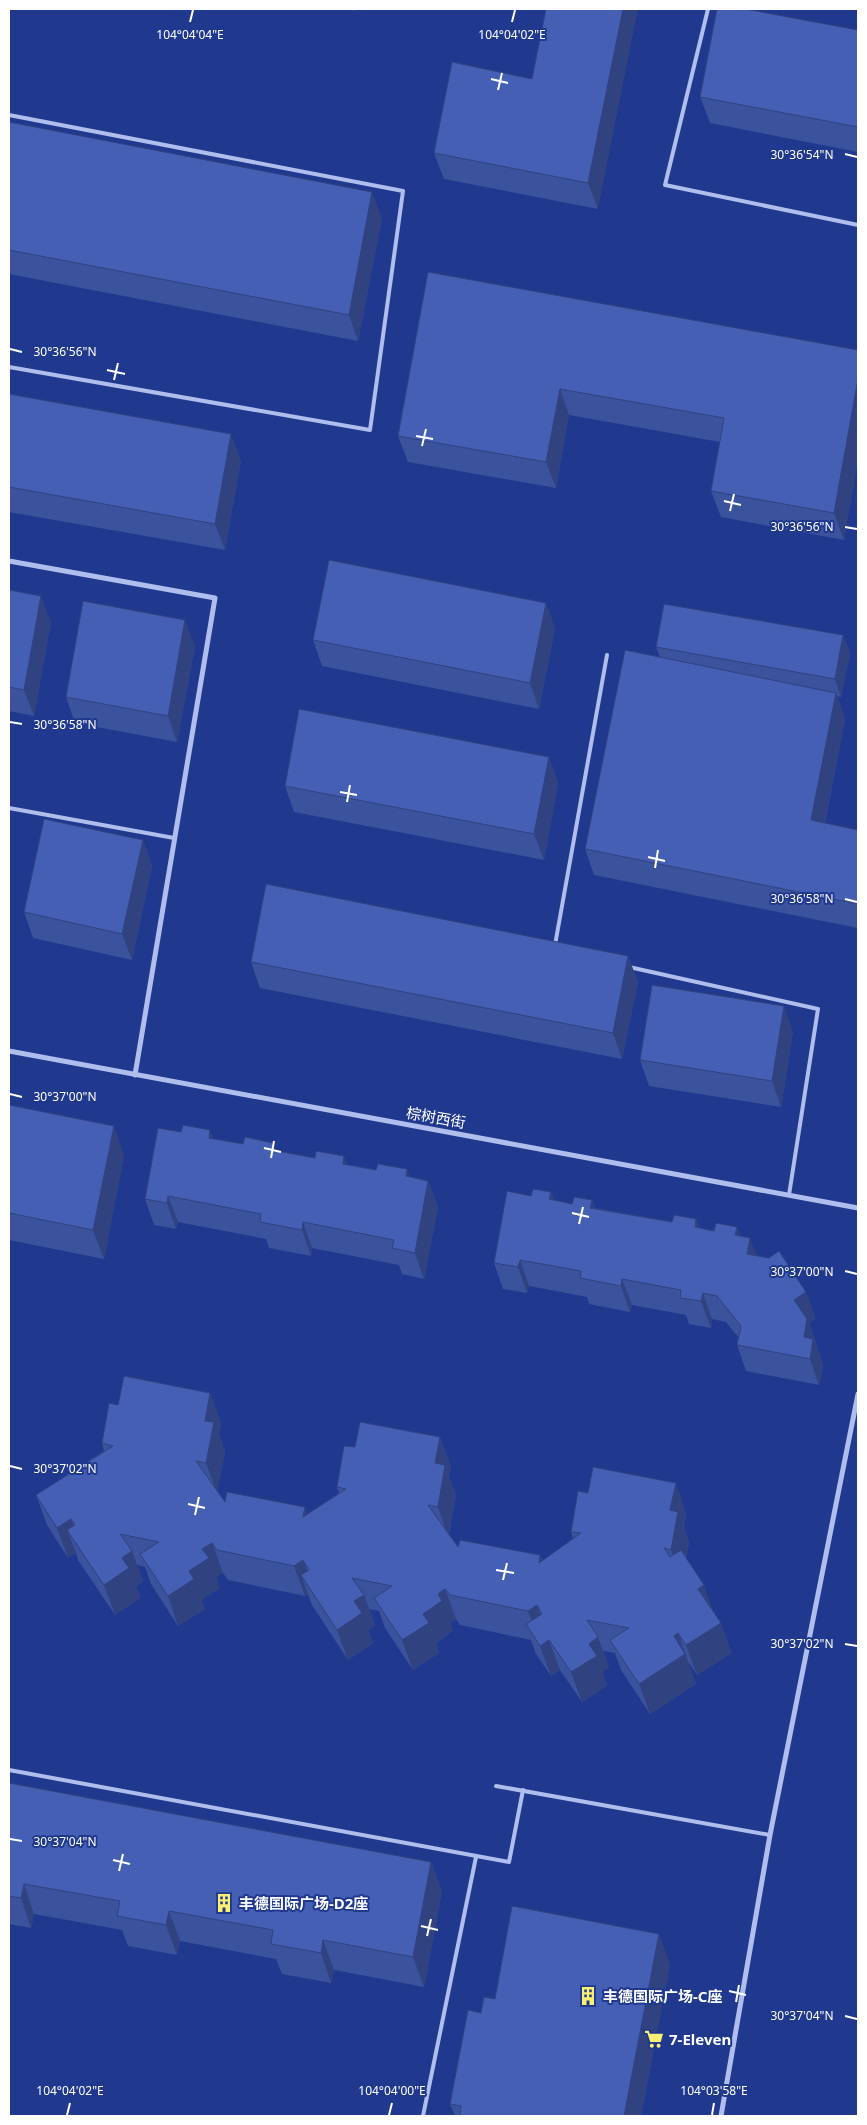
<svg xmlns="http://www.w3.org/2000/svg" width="867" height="2125" font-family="'Noto Sans','Noto Sans SC',sans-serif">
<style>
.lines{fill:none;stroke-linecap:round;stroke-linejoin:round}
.lane{stroke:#b0beed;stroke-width:4}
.street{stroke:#b0beed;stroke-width:5}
.wall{fill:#3b529c}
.shaded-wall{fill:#30427f}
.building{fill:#455fb5;stroke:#30427f}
.ticks{fill:none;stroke:#fff;stroke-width:2}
.labels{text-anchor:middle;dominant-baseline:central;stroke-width:4;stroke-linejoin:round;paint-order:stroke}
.street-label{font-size:15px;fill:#fff;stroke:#20398f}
.poi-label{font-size:15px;font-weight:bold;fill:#fff;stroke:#20398f;text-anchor:start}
.ticks-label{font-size:12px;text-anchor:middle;fill:#fff;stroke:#20398f;stroke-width:4;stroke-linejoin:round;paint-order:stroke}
</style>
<rect width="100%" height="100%" fill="#20398f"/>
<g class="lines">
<g class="lane">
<polyline points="708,9 665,185 858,225"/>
<polyline points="9,115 403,191 370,430 9,367"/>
<polyline points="9,808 174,838"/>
<polyline points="555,945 607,655"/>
<polyline points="629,967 818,1009 789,1195"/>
<polyline points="9,1770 509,1862 523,1790"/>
<polyline points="496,1786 770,1835"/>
<polyline points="423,2116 476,1857"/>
</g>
<g class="street">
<polyline points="9,561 215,598 135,1075"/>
<polyline points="9,1051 858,1208"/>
<polyline points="721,2116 770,1835 858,1394"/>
</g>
</g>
<g class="wall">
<polygon points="345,9 356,9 355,11"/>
<polygon points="546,9 598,209 444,179 434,153 532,79"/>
<polygon points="858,30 858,152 710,123 700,97"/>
<polygon points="9,122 382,218 358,341 9,274"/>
<polygon points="428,272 858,458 844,540 721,517 711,491 720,442 569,415 556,488 408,462 398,436"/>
<polygon points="9,394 241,460 225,550 9,512"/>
<polygon points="9,590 51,622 34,716 9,711"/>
<polygon points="546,603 555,629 539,709 322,666 313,640"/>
<polygon points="843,635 850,653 841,697 837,696 845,719 825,823 858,830 858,928 594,875 585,849 660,657 656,647"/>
<polygon points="195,646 177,742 75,723 66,697"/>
<polygon points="549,757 558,783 544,860 294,812 285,786"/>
<polygon points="143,840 152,866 132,960 33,938 24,912"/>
<polygon points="628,956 638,982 622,1059 260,988 251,962"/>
<polygon points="793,1032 781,1107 649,1086 640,1060"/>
<polygon points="9,1105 124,1155 104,1259 9,1240"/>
<polygon points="213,1139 243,1144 273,1143 276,1151 376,1170 407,1169 410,1177 428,1181 438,1207 424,1279 402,1274 399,1265 312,1248 311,1256 269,1248 266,1239 178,1222 176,1229 154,1225 145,1199"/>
<polygon points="551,1192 554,1200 572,1204 592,1200 595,1208 672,1222 696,1219 700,1228 714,1231 737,1227 740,1236 757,1256 816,1318 809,1323 823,1365 819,1385 746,1371 737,1345 738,1337 726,1322 712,1319 711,1328 689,1324 686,1315 632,1305 630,1312 589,1304 587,1297 529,1286 527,1293 503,1289 494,1263 531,1196"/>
<polygon points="210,1393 221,1423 219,1435 225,1452 217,1491 225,1502 307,1514 339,1493 337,1487 355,1447 440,1437 451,1467 449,1477 456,1495 449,1534 458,1547 540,1555 543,1561 573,1539 571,1532 686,1513 684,1528 689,1542 686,1558 715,1615 732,1653 697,1675 689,1663 688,1664 696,1684 650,1714 621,1670 615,1653 603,1651 609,1667 602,1672 607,1686 582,1702 560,1670 551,1676 536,1654 531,1640 460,1625 456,1619 450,1623 453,1631 436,1643 439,1653 413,1670 385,1628 379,1611 369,1609 375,1625 368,1630 373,1643 348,1660 312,1605 308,1594 305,1596 228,1580 223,1573 216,1577 220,1588 201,1600 205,1609 178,1626 151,1584 145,1567 137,1565 143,1581 136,1586 140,1598 115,1615 78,1560 76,1553 68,1558 47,1525 36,1495 104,1451 102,1443 118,1405"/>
<polygon points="9,1783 431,1862 442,1892 424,1987 334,1970 331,1983 282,1974 276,1959 180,1941 177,1955 128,1946 122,1930 34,1914 31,1928 9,1924"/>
<polygon points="670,1964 641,2116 455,2116 450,2104 481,2013 495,1999"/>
</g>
<g class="shaded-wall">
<polygon points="623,9 638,9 598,209 588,183"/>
<polygon points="372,192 382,218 358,341 349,315"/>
<polygon points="858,379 858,458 844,540 834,513"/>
<polygon points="560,389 569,415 556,488 546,462"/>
<polygon points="231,434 241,460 225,550 215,524"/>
<polygon points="41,596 51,622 34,716 24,690"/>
<polygon points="546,603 555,629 539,709 530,683"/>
<polygon points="185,620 195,646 177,742 168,716"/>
<polygon points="843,635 850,653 841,697 835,679"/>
<polygon points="836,693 845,719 820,846 811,820"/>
<polygon points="549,757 558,783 544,860 534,834"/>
<polygon points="143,840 152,866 132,960 122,934"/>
<polygon points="628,956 638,982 622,1059 613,1033"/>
<polygon points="784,1006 793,1032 781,1107 772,1081"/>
<polygon points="114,1126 124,1155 104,1259 93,1230"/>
<polygon points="210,1130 220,1156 209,1138"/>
<polygon points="273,1143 283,1169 272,1150"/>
<polygon points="344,1156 353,1182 343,1164"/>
<polygon points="407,1169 417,1195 406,1176"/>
<polygon points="428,1181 438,1207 424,1279 415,1253"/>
<polygon points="551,1192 560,1218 549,1199"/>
<polygon points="168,1196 178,1222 176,1229 167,1203"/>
<polygon points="592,1200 601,1226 590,1208"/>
<polygon points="696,1219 706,1245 695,1227"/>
<polygon points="303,1222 312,1248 311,1256 302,1230"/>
<polygon points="737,1227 746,1253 735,1235"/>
<polygon points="750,1238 760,1264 747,1254"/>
<polygon points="520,1260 529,1286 527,1293 518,1267"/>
<polygon points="622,1279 632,1305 630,1312 621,1286"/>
<polygon points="806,1292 816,1318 809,1323 823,1365 819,1385 810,1359 794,1300"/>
<polygon points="703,1293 712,1319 711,1328 701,1301"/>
<polygon points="210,1393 221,1423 219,1435 225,1452 217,1493 206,1463 205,1421"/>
<polygon points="440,1437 451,1467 449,1477 456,1495 448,1537 438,1507 435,1463"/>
<polygon points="676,1483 686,1513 684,1528 689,1542 682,1580 671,1550 670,1510"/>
<polygon points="305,1507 316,1537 303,1517"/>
<polygon points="71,1519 82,1549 67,1530 76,1553 68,1558 57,1528"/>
<polygon points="212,1543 223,1573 216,1577 220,1588 201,1600 205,1609 178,1626 168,1596 189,1571 202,1549"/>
<polygon points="132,1551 143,1581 136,1586 140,1598 115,1615 104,1585 122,1558"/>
<polygon points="540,1555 551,1585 539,1563"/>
<polygon points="303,1560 314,1590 301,1575 308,1594 305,1596 294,1566"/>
<polygon points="704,1585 715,1615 698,1589"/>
<polygon points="445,1589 456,1619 450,1623 453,1631 436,1643 439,1653 413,1670 402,1640 423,1614 438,1594"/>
<polygon points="364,1595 375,1625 368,1630 373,1643 348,1660 337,1630 354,1601"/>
<polygon points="537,1605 547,1635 539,1641 528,1611"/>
<polygon points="721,1623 732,1653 697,1675 686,1645"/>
<polygon points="678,1633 696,1684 650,1714 639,1684 674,1636"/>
<polygon points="598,1637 609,1667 602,1672 607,1686 582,1702 571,1672 589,1644"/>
<polygon points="549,1640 560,1670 551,1676 540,1646"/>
<polygon points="431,1862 442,1892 424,1987 413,1957"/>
<polygon points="24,1884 34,1914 31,1928 21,1898"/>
<polygon points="169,1911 180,1941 177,1955 166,1925"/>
<polygon points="659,1934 670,1964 641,2116 624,2116"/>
<polygon points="323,1940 334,1970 331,1983 321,1953"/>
</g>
<g class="building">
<polygon points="546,9 623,9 588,183 434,153 452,62 532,79"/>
<polygon points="717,9 745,9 858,30 858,127 700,97"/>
<polygon points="9,122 372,192 349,315 9,250"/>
<polygon points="428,272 858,350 858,379 834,513 711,491 724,418 560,389 546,462 398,436"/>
<polygon points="9,394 231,434 215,524 9,487"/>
<polygon points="329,560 546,603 530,683 313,640"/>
<polygon points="9,590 41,596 24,690 9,687"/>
<polygon points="83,601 185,620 168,716 66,697"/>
<polygon points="664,604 843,635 835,679 656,647"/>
<polygon points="625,650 836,693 811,820 858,830 858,904 585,849"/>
<polygon points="299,709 549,757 534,834 285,786"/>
<polygon points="44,819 143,840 122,934 24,912"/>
<polygon points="266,884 628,956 613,1033 251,962"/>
<polygon points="652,985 784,1006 772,1081 640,1060"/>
<polygon points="9,1105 114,1126 93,1230 9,1213"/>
<polygon points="183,1125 210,1130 209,1138 243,1144 245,1137 273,1143 272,1150 315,1158 316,1151 344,1156 343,1164 376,1170 378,1164 407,1169 406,1176 428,1181 415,1253 392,1248 394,1240 303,1222 302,1230 260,1222 261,1214 168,1196 167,1203 145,1199 158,1128 181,1132"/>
<polygon points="533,1189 551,1192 549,1199 572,1204 574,1197 592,1200 590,1208 672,1222 674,1215 696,1219 695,1227 714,1231 716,1223 737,1227 735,1235 750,1238 747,1254 769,1258 779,1251 806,1292 794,1300 807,1319 804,1337 813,1339 810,1359 737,1345 741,1326 717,1296 703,1293 701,1301 680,1298 681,1290 622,1279 621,1286 580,1278 581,1271 520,1260 518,1267 494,1263 507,1191 531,1196"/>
<polygon points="124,1376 210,1393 205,1421 214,1422 206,1463 196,1461 225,1502 227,1492 305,1507 303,1517 346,1489 337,1487 344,1446 355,1447 360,1422 440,1437 435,1463 445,1465 438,1507 428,1505 458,1547 460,1540 540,1555 539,1563 581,1533 571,1532 578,1491 588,1493 593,1467 676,1483 670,1510 678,1512 671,1550 664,1548 670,1557 681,1550 704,1585 698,1589 721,1623 686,1645 678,1633 674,1636 685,1654 639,1684 610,1640 629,1628 587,1620 598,1637 589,1644 597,1656 571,1672 549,1640 540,1646 526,1624 542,1614 537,1605 528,1611 450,1595 445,1589 438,1594 442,1601 423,1614 429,1623 402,1640 374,1598 392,1586 352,1578 364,1595 354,1601 362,1613 337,1630 301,1575 309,1570 303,1560 294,1566 217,1550 212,1543 202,1549 209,1558 189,1571 194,1579 168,1596 140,1554 159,1542 120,1534 132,1551 122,1558 129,1568 104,1585 67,1530 75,1525 71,1519 57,1528 36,1495 113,1446 102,1443 109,1403 118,1405"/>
<polygon points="9,1783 431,1862 413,1957 323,1940 321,1953 271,1944 273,1930 169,1911 166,1925 117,1916 120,1901 24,1884 21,1898 9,1896"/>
<polygon points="512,1906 659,1934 624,2116 460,2116 461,2106 450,2104 468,2010 481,2013 484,1997 495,1999"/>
</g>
<path class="ticks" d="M190,22L193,10M512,22L515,10M491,79L508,83M498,90L502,73M845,154L857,157M10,349L22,352M107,370L125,374M114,380L118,363M416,436L433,439M422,446L426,429M724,501L741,505M730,511L734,494M845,527L857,529M10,722L22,724M340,792L357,795M347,802L350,785M648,857L665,861M655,868L658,850M845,899L857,902M10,1094L22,1097M264,1148L281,1152M271,1158L274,1141M572,1213L589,1217M579,1224L583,1207M845,1271L857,1274M10,1466L22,1469M188,1504L205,1508M195,1515L199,1497M496,1570L514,1573M503,1580L507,1563M845,1644L857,1646M10,1839L22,1841M113,1860L130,1864M119,1871L123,1854M421,1926L438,1930M427,1936L431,1919M729,1991L746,1995M736,2002L739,1985M845,2016L857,2019M67,2115L70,2103M389,2115L392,2103M712,2115L714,2103"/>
<defs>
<g id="building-bare" transform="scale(1.5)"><path d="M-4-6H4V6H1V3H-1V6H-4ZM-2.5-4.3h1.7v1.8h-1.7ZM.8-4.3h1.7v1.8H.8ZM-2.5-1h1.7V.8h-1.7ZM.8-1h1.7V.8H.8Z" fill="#f9ef71" stroke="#20398f" stroke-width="2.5" paint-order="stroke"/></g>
<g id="supermarket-bare" transform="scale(1.5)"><path d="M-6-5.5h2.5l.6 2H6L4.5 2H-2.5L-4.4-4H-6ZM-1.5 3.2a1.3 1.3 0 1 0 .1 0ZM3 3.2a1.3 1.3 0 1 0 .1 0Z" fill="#f9ef71" stroke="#20398f" stroke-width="2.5" paint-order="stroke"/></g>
</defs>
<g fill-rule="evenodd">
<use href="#building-bare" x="224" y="1903"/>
<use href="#building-bare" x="588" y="1996"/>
<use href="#supermarket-bare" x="654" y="2039"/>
</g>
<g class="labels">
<g class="street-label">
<text transform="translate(436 1117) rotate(10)">棕树西街</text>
</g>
<g class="poi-label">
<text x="239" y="1903">丰德国际广场-D2座</text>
<text x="603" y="1996">丰德国际广场-C座</text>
<text x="669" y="2039">7-Eleven</text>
</g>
</g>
<g class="ticks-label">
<text x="190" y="39">104°04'04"E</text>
<text x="512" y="39">104°04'02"E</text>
<text x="802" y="159">30°36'54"N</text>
<text x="65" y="356">30°36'56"N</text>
<text x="802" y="531">30°36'56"N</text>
<text x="65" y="729">30°36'58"N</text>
<text x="802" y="903">30°36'58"N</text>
<text x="65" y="1101">30°37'00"N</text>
<text x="802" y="1276">30°37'00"N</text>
<text x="65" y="1473">30°37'02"N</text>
<text x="802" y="1648">30°37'02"N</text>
<text x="65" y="1846">30°37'04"N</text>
<text x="802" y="2020">30°37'04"N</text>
<text x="70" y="2095">104°04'02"E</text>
<text x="392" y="2095">104°04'00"E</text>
<text x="714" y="2095">104°03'58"E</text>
</g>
<rect width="867" height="2125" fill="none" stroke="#ffffff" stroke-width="20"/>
</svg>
